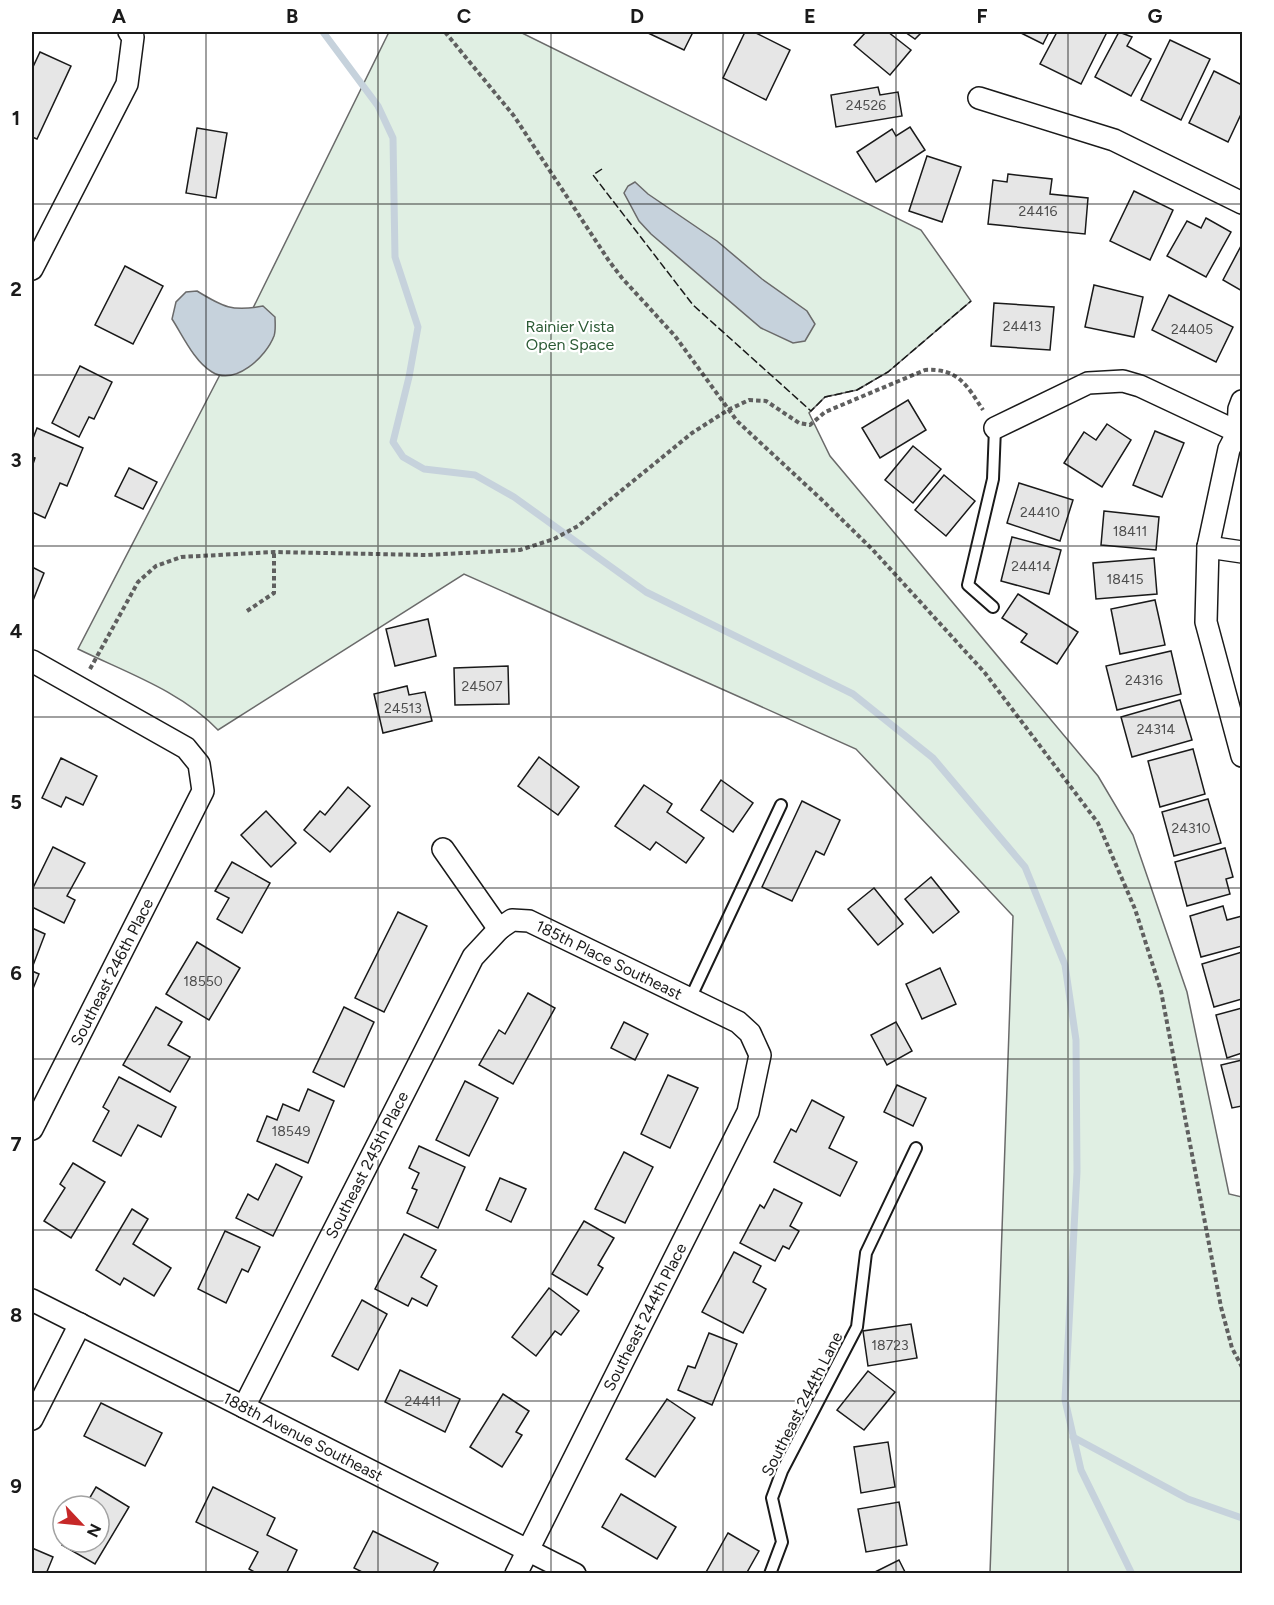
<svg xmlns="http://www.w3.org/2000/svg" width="1274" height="1605" font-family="Figtree,sans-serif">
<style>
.green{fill:#e0efe3;stroke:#6a6a6a;stroke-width:1.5}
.water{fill:#c6d2dc;stroke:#6a6a6a;stroke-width:1.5}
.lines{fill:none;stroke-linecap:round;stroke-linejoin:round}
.stream{stroke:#c6d2dc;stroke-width:7}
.building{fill:#e6e6e6;stroke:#1a1a1a;stroke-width:1.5}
.service-casing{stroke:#1a1a1a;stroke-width:14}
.minor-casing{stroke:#1a1a1a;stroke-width:24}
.path{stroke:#5f5f5f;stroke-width:4;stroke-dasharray:4.5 3;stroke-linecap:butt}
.service{stroke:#fff;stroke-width:10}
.minor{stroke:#fff;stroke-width:21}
.fence{stroke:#1a1a1a;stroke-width:1.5;stroke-dasharray:8 3;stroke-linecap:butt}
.grid{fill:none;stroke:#1a1a1a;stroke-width:1.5;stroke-opacity:0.55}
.labels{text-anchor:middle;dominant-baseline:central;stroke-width:4.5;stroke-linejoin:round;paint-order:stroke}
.number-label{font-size:14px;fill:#4d4d4d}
.park-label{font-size:16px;fill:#2b5a34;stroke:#fff}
.street-label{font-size:16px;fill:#1a1a1a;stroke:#fff}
.neatline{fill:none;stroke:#1a1a1a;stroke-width:2}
.grid-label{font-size:20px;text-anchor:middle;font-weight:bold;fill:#1a1a1a}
</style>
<rect width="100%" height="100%" fill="#fff"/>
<path class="green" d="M389,32H520L921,230L971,301L888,372L857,390L825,397L809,413L830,456L1098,776L1133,835L1187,992L1229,1194L1242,1197V1573H990L1013,916L856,749L464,574L218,730C181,691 125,672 78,649L225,365Z"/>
<g class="water">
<polygon points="635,182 648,194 717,241 762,279 807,311 815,324 805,341 793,343 761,328 651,234 639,221 624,193 628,186"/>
<path d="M197,291C223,307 232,312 263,306L275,317C275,322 276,330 274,336C266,357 235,386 212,372C194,361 183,336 172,319L176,302L186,292Z"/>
</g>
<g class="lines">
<g class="stream">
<polyline points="323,32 378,106 393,138 395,257 418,327 409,377 393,442 403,457 424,469 475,475 514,497 646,592 853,694 933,758 1025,867 1065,965 1076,1040 1077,1172 1065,1400 1081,1470 1132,1574"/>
<polyline points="1073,1437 1188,1499 1242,1518"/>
</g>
</g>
<g class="building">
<polygon points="646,32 693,32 684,50"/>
<polygon points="745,32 754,32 790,50 766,100 723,78"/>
<polygon points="866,32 888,32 911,50 890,75 854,45"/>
<polygon points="905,32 922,32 915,39"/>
<polygon points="1019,32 1049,32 1043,44"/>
<polygon points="1057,32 1107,32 1081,84 1040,64"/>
<polygon points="1119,32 1132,37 1127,46 1151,59 1131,96 1095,77"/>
<polygon points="1170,40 1210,59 1181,120 1141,100"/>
<polygon points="40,52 71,66 37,139 32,137 32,69"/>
<polygon points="1214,71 1242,85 1242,112 1228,142 1189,123"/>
<polygon points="878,87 880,95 898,92 902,116 836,127 831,95"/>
<polygon points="910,127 925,150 876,182 857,152 892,129 896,136"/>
<polygon points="197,128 227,133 216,198 186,193"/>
<polygon points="927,156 961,167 942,222 909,211"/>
<polygon points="1008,174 1052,179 1050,194 1088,198 1085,234 988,224 993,180 1007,182"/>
<polygon points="1134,191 1173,210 1150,260 1110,241"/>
<polygon points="1206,218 1231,232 1206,277 1167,256 1187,221 1201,228"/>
<polygon points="1242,244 1242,291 1223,280"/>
<polygon points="125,266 163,286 133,344 95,325"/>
<polygon points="1094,285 1143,297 1134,337 1085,327"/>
<polygon points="1169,295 1233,327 1216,362 1152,330"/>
<polygon points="994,303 1054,307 1050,350 991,346"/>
<polygon points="80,366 112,382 94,419 89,417 79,437 52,423"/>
<polygon points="908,400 926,430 880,458 862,428"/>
<polygon points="1107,424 1131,440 1102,487 1064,463 1084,432 1096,440"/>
<polygon points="37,428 83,448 67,486 60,483 45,518 32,512 32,467 35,458 32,457 32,441"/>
<polygon points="1155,431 1184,443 1162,497 1133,485"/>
<polygon points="913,446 941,469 913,503 885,480"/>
<polygon points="129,468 157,482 143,509 115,496"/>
<polygon points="944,475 975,501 946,536 915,510"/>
<polygon points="1019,483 1073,500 1060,541 1007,523"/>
<polygon points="1104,511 1159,517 1156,550 1101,545"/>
<polygon points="1012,537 1061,550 1049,594 1001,581"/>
<polygon points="1154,558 1157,594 1096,599 1093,563"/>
<polygon points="32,567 44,573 32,603"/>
<polygon points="1018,594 1078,632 1057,664 1021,642 1027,634 1002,618"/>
<polygon points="1155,600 1165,645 1120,654 1111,609"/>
<polygon points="428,619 436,656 395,666 386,629"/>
<polygon points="1171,651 1181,694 1117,710 1106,666"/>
<polygon points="508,666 509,704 455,705 454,668"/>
<polygon points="407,686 409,695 425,692 432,721 383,733 374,694"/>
<polygon points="1180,700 1192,740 1132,757 1121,717"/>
<polygon points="1193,749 1205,794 1160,807 1148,761"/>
<polygon points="539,757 579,787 558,815 518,786"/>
<polygon points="61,758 97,776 83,805 66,797 61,807 42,798"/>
<polygon points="721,780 753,803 733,832 701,810"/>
<polygon points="644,785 672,804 667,812 704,838 686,863 656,842 650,850 615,826"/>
<polygon points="348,787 370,806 330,852 304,830 320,811 325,815"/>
<polygon points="1208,799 1221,843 1174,856 1162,812"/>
<polygon points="802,801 840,820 824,855 816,851 792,901 762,887"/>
<polygon points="266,811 296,843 271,867 241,835"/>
<polygon points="53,847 85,863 67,896 75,900 64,923 32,907 32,890"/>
<polygon points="1225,848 1233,877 1226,879 1230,894 1187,906 1175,862"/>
<polygon points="232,862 270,883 242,933 217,919 229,898 215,891"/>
<polygon points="931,877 959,912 933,933 905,899"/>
<polygon points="874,888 903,924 878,945 848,909"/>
<polygon points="1223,906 1227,920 1242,916 1242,946 1201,957 1190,916"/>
<polygon points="398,912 427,926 384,1012 355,998"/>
<polygon points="32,928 45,934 32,968"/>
<polygon points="197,942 240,968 209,1020 166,994"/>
<polygon points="1242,952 1242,999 1214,1007 1202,964"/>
<polygon points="940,968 956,1004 922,1019 906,984"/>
<polygon points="32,971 39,974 32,991"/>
<polygon points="528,993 555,1008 513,1084 479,1065 499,1030 505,1034"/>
<polygon points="156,1007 182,1022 168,1045 190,1057 170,1092 123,1065"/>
<polygon points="344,1007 374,1022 344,1087 313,1072"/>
<polygon points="1242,1008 1242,1053 1227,1058 1216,1015"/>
<polygon points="624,1022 648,1034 635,1060 611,1048"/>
<polygon points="896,1022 912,1051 887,1065 871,1035"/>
<polygon points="1242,1060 1242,1106 1232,1108 1221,1065"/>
<polygon points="668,1075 698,1088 670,1148 641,1134"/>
<polygon points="119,1077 176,1107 161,1137 138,1125 121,1156 93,1141 109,1111 103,1107"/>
<polygon points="465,1081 498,1098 469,1156 436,1140"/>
<polygon points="897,1085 926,1098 913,1126 884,1112"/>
<polygon points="308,1089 334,1101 308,1163 257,1141 267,1116 277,1120 283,1104 299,1111"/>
<polygon points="812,1100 844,1117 829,1148 857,1162 840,1196 774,1162 791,1129 796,1132"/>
<polygon points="419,1146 465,1167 438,1228 407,1213 417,1190 412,1188 419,1173 409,1168"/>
<polygon points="624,1152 653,1167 625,1223 595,1209"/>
<polygon points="73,1163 105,1182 71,1238 44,1221 65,1188 60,1184"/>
<polygon points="276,1164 302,1177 273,1236 236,1218 248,1194 258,1200"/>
<polygon points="500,1178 526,1189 511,1222 486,1210"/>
<polygon points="774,1189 802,1203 790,1226 799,1231 789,1249 783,1246 775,1261 740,1243 760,1205 764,1208"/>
<polygon points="132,1209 148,1219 133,1244 171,1268 154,1296 124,1278 120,1285 96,1270"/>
<polygon points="584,1221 614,1238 598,1265 603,1268 587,1295 552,1274"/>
<polygon points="225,1231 260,1247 248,1272 242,1269 226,1303 198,1289"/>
<polygon points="404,1234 436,1250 421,1277 437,1286 427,1306 412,1298 408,1306 375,1289"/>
<polygon points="734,1252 761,1266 753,1282 766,1289 743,1333 702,1312"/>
<polygon points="549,1288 579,1311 561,1335 555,1331 536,1356 512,1337"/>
<polygon points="362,1300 387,1314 358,1370 332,1356"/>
<polygon points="911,1324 917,1358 868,1366 863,1331"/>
<polygon points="709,1333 737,1344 712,1405 678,1390 688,1366 695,1368"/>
<polygon points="400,1370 460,1399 445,1432 385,1402"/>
<polygon points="868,1371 895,1392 864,1430 837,1410"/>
<polygon points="503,1394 529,1411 516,1432 522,1435 502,1467 470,1447"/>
<polygon points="667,1399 695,1418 655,1477 626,1459"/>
<polygon points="101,1403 162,1433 145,1466 84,1436"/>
<polygon points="888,1442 895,1487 861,1493 854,1447"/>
<polygon points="96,1487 129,1507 95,1564 62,1545 64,1542 99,1542 99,1506 85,1506"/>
<polygon points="213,1487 275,1518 267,1535 297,1550 286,1574 258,1574 249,1569 258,1552 196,1522"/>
<polygon points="621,1494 676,1527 657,1559 602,1527"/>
<polygon points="899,1502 907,1545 866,1552 858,1509"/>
<polygon points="373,1531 438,1563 432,1574 366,1574 354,1568"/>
<polygon points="728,1533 759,1551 746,1574 705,1574"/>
<polygon points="32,1548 53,1557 46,1574 32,1574"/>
<polygon points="899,1560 906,1574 871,1574"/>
</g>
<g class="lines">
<g class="service-casing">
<g id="service">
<polyline points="993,607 968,585 993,479 995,428"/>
<polyline points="690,999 781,805"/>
<polyline points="770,1574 782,1542 772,1498 782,1471 857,1327 866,1253 916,1148"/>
</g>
</g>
<g class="minor-casing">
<g id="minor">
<polyline points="979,98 1114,140 1242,203"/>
<polyline points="32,269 127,84 133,37 129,32"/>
<polyline points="1242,401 1239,409 1238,432 1229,449 1208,547 1206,622 1242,756"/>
<polyline points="995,428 1088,383 1123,381 1140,386 1238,432"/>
<polyline points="1208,547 1242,552"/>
<polyline points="32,661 186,748 199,764 203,791 32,1129"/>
<polyline points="443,849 499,929 512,920 529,921 738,1022 750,1033 760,1055 748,1112 516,1574"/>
<polyline points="32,1300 575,1574"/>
<polyline points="244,1407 473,957 499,929"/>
<polyline points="32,1419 80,1324"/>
</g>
</g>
<g class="path">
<polyline points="445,32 514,116 609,261 622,278 675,336 737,421 821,499 873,550 985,673 1098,823 1135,909 1161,991 1221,1307 1232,1348 1242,1367"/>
<polyline points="247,611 274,593 274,552"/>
<path d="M90,669L138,582L156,566L181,557L274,552L426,555L520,550L554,539L578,526L692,433L728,410L749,400L766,401L799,423L810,425L825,412L925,370C959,368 967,386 983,410"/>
</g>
<use href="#service" class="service"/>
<use href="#minor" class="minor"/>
<polyline class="fence" points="602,169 593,175 693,305 811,411 825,397 857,390 888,372 971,301"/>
</g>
<path class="grid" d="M206,32V1574M378,32V1574M551,32V1574M723,32V1574M896,32V1574M1068,32V1574M32,204H1242M32,375H1242M32,546H1242M32,717H1242M32,888H1242M32,1059H1242M32,1230H1242M32,1401H1242"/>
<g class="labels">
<g class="number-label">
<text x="866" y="105">24526</text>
<text x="1038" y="211">24416</text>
<text x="1022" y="326">24413</text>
<text x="1192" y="329">24405</text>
<text x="1040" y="512">24410</text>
<text x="1130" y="531">18411</text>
<text x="1031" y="566">24414</text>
<text x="1125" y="579">18415</text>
<text x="1144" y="680">24316</text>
<text x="482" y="686">24507</text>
<text x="403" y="708">24513</text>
<text x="1156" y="729">24314</text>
<text x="1191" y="828">24310</text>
<text x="203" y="981">18550</text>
<text x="291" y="1131">18549</text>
<text x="890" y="1345">18723</text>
<text x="423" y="1401">24411</text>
</g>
<g class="park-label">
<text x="570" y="326">Rainier Vista<tspan x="570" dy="18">Open Space</tspan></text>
</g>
<g class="street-label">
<text transform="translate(609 960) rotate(26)">185th Place Southeast</text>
<text transform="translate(112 972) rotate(-63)">Southeast 246th Place</text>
<text transform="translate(367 1165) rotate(-63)">Southeast 245th Place</text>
<text transform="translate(645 1317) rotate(-63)">Southeast 244th Place</text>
<text transform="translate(802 1404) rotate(-63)">Southeast 244th Lane</text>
<text transform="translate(303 1437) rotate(27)">188th Avenue Southeast</text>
</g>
</g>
<rect width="1274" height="1605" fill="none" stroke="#ffffff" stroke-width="66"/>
<g transform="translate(81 1524) rotate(116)"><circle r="28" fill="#ffffff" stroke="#a3a3a3" stroke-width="1.5"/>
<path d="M0-4.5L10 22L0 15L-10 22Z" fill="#c62828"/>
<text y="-9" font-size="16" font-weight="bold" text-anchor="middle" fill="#1a1a1a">N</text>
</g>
<rect x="33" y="33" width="1208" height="1539" class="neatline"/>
<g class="grid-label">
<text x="119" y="23">A</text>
<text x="292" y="23">B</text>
<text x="464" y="23">C</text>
<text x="637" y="23">D</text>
<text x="810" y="23">E</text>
<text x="982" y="23">F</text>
<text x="1155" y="23">G</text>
<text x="16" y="125">1</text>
<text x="16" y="296">2</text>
<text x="16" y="467">3</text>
<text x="16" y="638">4</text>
<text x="16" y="809">5</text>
<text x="16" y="980">6</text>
<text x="16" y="1151">7</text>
<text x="16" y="1322">8</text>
<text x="16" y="1493">9</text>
</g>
</svg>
